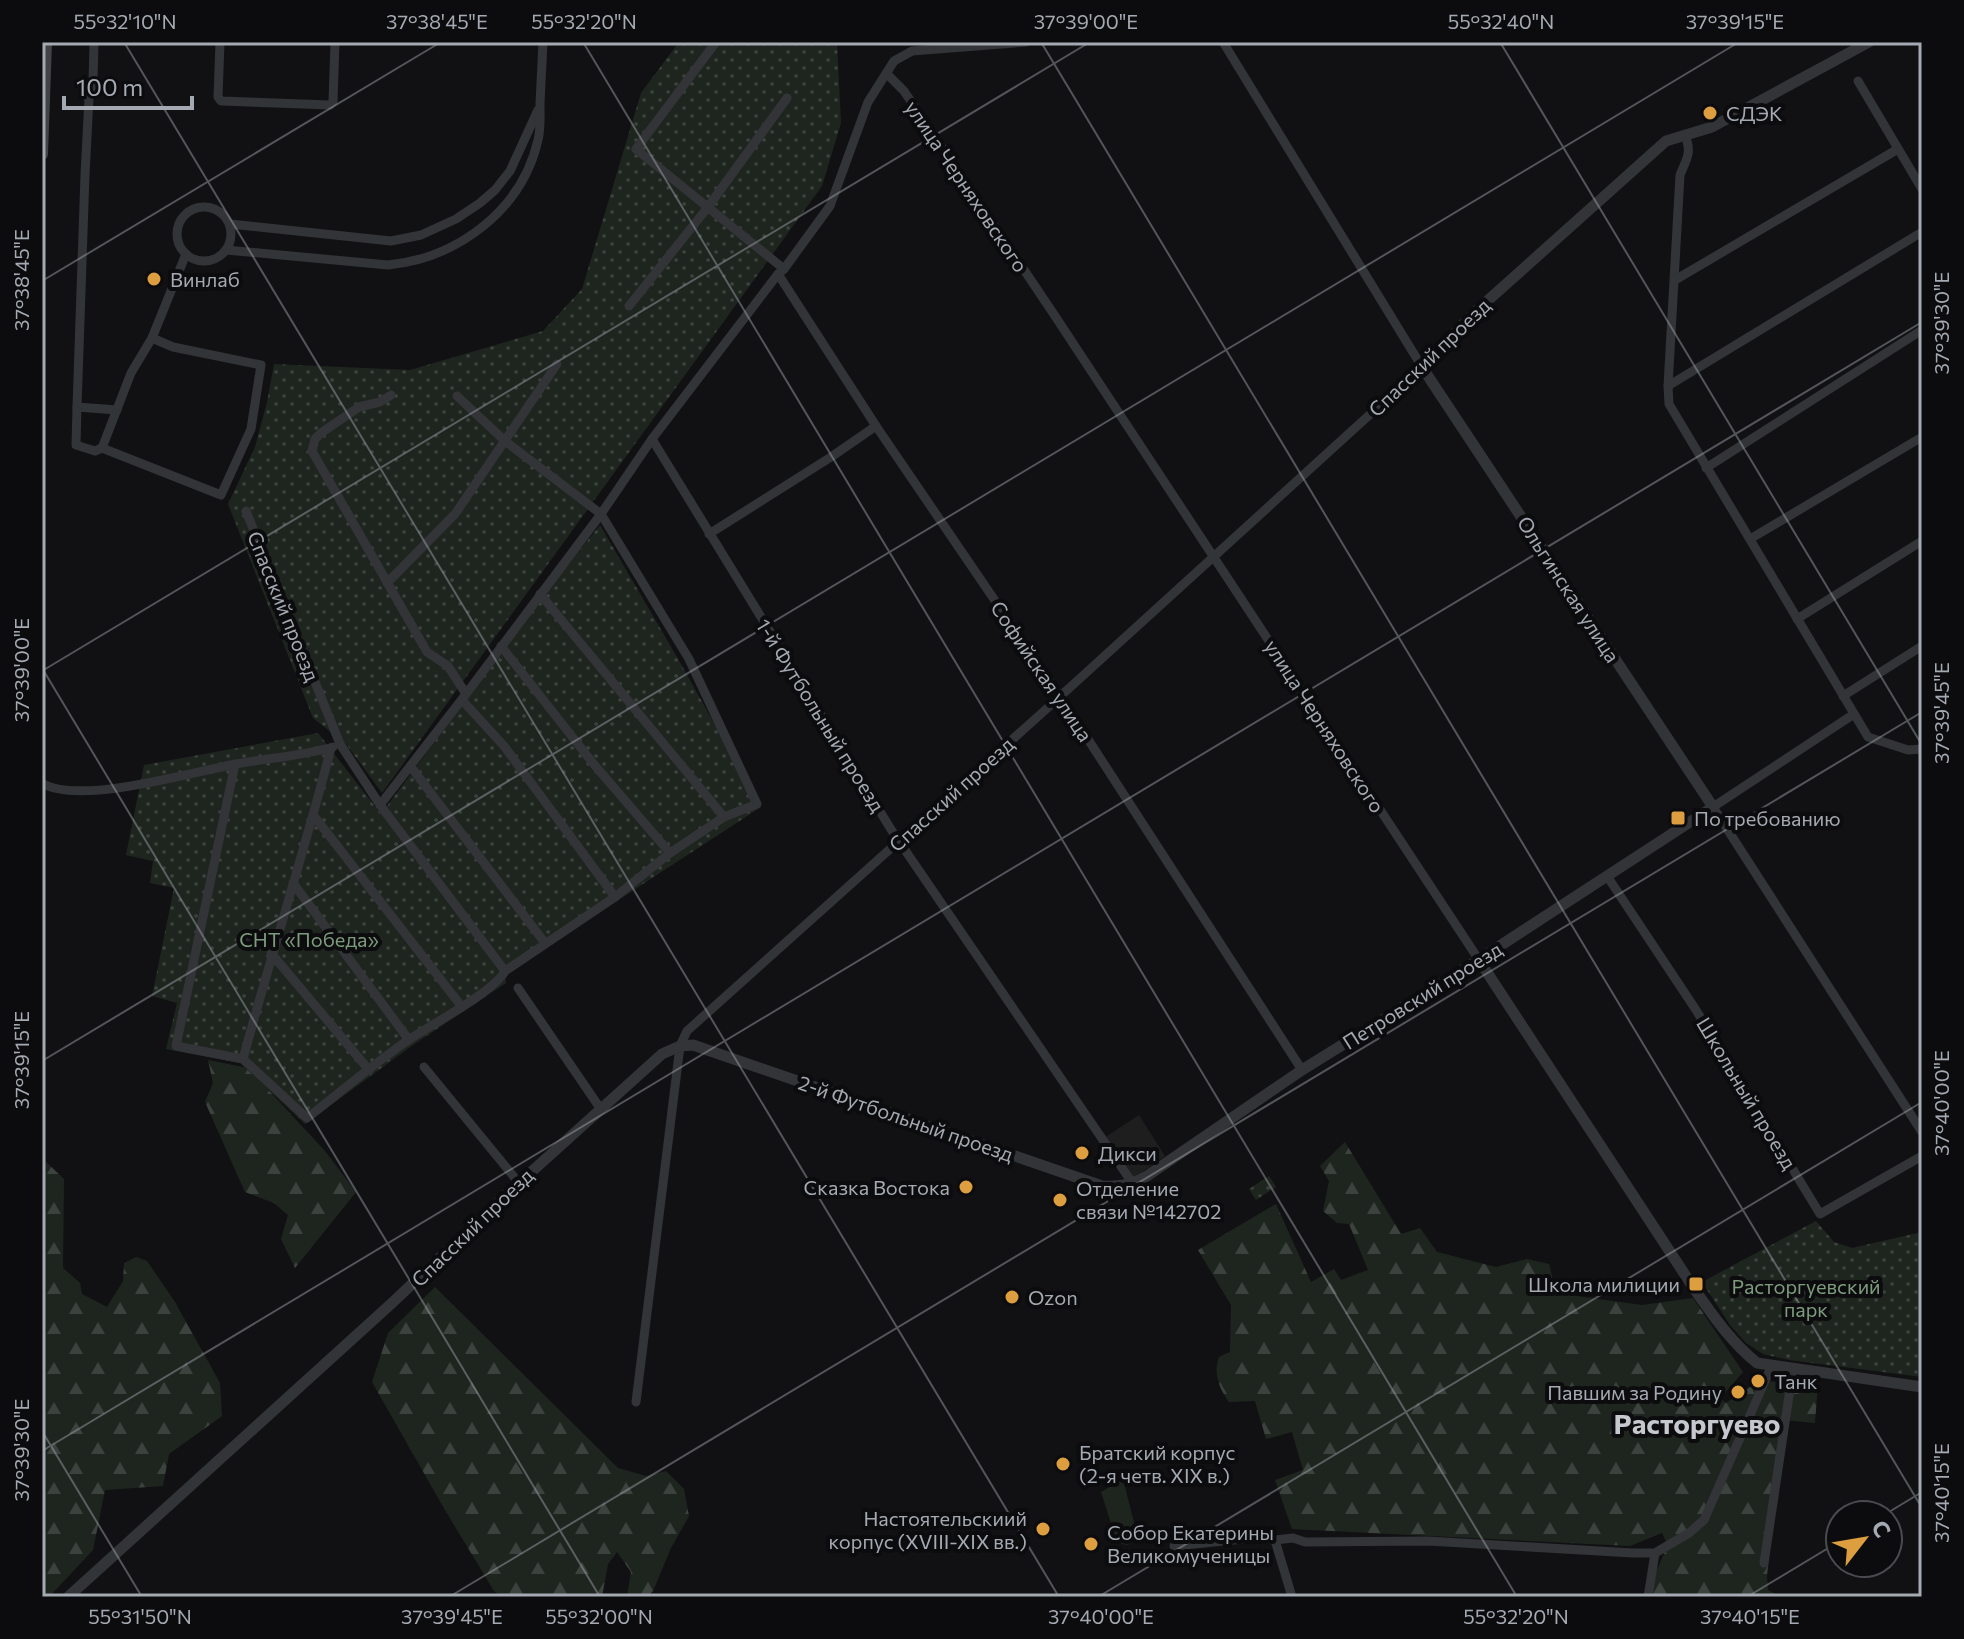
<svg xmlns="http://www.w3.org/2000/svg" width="1964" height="1639" font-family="Commissioner,sans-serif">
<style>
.built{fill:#1e1e1f}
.grass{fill:#1e251f}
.forest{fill:url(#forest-firs)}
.park{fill:url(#park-dots)}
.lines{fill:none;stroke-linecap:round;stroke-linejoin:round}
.minor{stroke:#333437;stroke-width:9}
.tertiary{stroke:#333437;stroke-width:11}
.secondary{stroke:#414347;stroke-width:12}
.ticks{fill:none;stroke:#a4a9b2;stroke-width:2;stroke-opacity:0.45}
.poi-dot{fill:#dd9e3f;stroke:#0c0c0e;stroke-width:3}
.labels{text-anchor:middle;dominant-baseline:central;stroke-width:8;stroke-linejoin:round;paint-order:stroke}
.poi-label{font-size:20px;fill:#a4a9b2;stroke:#0c0c0e;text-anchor:start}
.street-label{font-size:20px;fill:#a4a9b2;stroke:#0c0c0e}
.park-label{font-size:20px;fill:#7d9b7d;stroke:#0c0c0e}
.district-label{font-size:28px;font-weight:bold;fill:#c5c8ce;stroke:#0c0c0e}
.neatline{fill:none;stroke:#a4a9b2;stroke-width:3}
.ticks-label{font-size:20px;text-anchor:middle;fill:#a4a9b2}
</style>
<defs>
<pattern id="forest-firs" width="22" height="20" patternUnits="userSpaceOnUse" patternTransform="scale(2)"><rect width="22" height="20" fill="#1e251f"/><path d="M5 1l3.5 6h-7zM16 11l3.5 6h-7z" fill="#3c423d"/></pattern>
<pattern id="park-dots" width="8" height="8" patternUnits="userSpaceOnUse" patternTransform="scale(2)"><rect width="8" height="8" fill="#1e251f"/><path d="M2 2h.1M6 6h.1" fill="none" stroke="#3c423d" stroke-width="1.8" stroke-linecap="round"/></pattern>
</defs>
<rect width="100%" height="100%" fill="#111113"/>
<polygon class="built" points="1139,1115 1165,1156 1132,1179 1104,1138"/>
<polygon class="grass" points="1120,1481 1124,1483 1137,1534 1136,1539 1128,1545 1122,1544 1116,1539 1101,1492"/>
<g class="forest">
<polygon points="208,1060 248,1068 325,1151 356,1192 295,1268 281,1239 288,1215 274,1203 245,1192 205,1102 213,1083"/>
<path d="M1345,1142L1401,1234L1420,1228L1437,1252L1496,1267L1527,1259L1549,1264L1553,1280L1562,1294L1642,1305L1693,1298L1743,1372L1723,1395L1722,1400L1726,1403L1759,1381L1818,1383L1815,1423L1784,1420L1767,1576L1768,1590L1781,1597H1648L1651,1583L1668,1545L1662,1533L1630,1546L1292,1529L1275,1480L1303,1470L1292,1432L1266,1439L1255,1401L1229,1402C1219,1388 1213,1373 1219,1357L1230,1352L1231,1305L1198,1250L1276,1204L1311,1282L1334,1269L1341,1280L1368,1270L1349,1224L1337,1223L1323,1211L1329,1181L1320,1166Z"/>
<polygon points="42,1158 64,1179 63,1268 80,1283 82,1294 107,1307 123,1281 124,1263 136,1257 147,1261 175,1302 220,1383 222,1416 169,1454 163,1486 105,1490 93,1550 49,1597 42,1597"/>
<polygon points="435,1287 618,1468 646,1476 666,1471 684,1489 689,1516 671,1548 653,1591 647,1597 627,1597 631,1572 617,1552 608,1564 602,1597 502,1597 494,1591 445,1510 372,1382 388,1333"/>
</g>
<g class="park">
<polygon points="679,42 837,42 841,123 822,186 382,793 346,744 313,718 228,504 255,447 267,402 274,364 410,370 543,331 582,289 641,93"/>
<polygon points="600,525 677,657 761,807 505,974 506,983 413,1045 305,1124 240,1063 166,1049 177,1003 152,996 174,888 150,883 153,861 126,855 144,765 318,733 381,814 544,595"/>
<polygon points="1269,1176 1276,1187 1256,1200 1249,1189"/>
<polygon points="1816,1221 1834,1242 1852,1248 1922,1232 1922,1377 1789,1360 1763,1354 1746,1343 1730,1325 1702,1282"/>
</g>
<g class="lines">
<g class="minor">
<polyline points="94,42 93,82 89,98 85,175 77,407 117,410"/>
<polyline points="220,42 218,97 221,101 330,105 333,102 335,42"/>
<polyline points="716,42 636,149 784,269"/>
<polyline points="887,74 904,91 1055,316 1479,960"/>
<polyline points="1858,81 1922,189"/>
<path d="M1685,135C1692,153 1687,158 1680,175L1668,386L1669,404L1868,737L1908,750L1922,749"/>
<circle cx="204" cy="234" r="27"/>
<polyline points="230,224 391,241 421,235 456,219 480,203 495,190 510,171 538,110"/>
<path d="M226,250L388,265C458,258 522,210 538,140C541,129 540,115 540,103C541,83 542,62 543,42"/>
<polyline points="778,274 876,426 1060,696 1302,1070"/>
<polyline points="1675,280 1898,149"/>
<polyline points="629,306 708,207 787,98"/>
<polyline points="1668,386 1922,232"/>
<polyline points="391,395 380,402 359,407 321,433 315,439 312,451 427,652 448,666 466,694"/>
<polyline points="457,396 505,441 601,514 689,659 757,804 724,817 670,853 615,897 505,971"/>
<polyline points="77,407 76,445 95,451 102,448 221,495 251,429 261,365 173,347 152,338"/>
<polyline points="652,439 892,831 1133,1184"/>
<polyline points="102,448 131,373 152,338 186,254"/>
<polyline points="1706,468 1922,330"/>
<polyline points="709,534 831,457 876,426"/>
<polyline points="1750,539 1922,437"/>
<polyline points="387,583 455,514 557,364"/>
<polyline points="540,594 724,817"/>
<polyline points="1797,619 1922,541"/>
<polyline points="501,646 592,762 670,853"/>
<polyline points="1843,696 1922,646"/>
<polyline points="462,700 504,746 615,897"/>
<polyline points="1854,714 1713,807 1922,1132"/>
<path d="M235,764L176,1046L243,1059L307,1118C341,1092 374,1063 410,1039C431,1025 495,991 505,971L380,805L340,744L246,511"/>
<polyline points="411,767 545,943"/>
<path d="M42,783C79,806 192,772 236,764C268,758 302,756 333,747"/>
<polyline points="380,805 466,694 601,514 652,439 778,274 784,269 830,206 868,102 894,61 912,51 1026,42"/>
<polyline points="314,816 462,1007"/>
<polyline points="1607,876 1696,1010 1820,1214 1922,1156"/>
<polyline points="293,883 409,1040"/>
<polyline points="271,953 369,1070"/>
<polyline points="518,988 600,1108"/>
<path d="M243,1059C271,955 304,853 331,748"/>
<polyline points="424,1067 519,1183"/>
<polyline points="636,1402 680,1046 687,1031 1043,712 1422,367 1223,42"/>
<polyline points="1275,1540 1292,1597"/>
<polyline points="1174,1546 1253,1538 1275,1540 1293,1538 1305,1542 1428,1541 1633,1553 1655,1553 1689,1533 1704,1520 1772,1365"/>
<polyline points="1764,1563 1793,1369"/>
<polyline points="1648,1597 1655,1553"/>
</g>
<g class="tertiary">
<path d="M1479,960L1695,1290C1714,1317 1731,1342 1757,1363L1922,1387"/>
<path d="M68,1597L392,1303L519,1183L662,1054L680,1046L693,1045L1102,1186C1120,1187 1131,1185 1147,1176L1302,1070L1469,966L1713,807L1422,367L1476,311L1666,141L1712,127L1869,42"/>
</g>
<polyline class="secondary" points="42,154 46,42"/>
</g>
<path class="ticks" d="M124,42L1059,1597M583,42L1517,1597M1041,42L1922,1508M1500,42L1922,745M42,281L441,42M42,668L600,1597M42,671L1090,42M42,1061L1739,42M42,1431L142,1597M42,1451L1922,322M1884,1515L1922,1492M449,1597L1922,712M1098,1597L1922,1102M1747,1597L1840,1541"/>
<g class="poi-dot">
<circle cx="1710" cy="113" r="8"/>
<circle cx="154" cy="279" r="8"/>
<rect x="1670" y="810" width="16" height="16" rx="4"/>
<circle cx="1082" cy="1153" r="8"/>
<circle cx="966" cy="1187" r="8"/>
<circle cx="1060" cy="1200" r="8"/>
<rect x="1688" y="1276" width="16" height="16" rx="4"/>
<circle cx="1012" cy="1297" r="8"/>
<circle cx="1758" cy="1381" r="8"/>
<circle cx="1738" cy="1392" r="8"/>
<circle cx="1063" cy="1464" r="8"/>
<circle cx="1043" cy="1529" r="8"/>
<circle cx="1091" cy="1544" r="8"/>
</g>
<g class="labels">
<g class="poi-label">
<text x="1726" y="113">СДЭК</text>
<text x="170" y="279">Винлаб</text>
<text x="1694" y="818">По требованию</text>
<text x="1098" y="1153">Дикси</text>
<text x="950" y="1187" text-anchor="end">Сказка Востока</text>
<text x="1076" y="1188">Отделение<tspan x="1076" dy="23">связи №142702</tspan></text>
<text x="1680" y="1284" text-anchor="end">Школа милиции</text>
<text x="1028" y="1297">Ozon</text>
<text x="1774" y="1381">Танк</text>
<text x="1722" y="1392" text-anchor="end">Павшим за Родину</text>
<text x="1079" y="1452">Братский корпус<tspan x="1079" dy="23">(2-я четв. XIX в.)</tspan></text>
<text x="1027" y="1518" text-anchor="end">Настоятельскиий<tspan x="1027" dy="23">корпус (XVIII-XIX вв.)</tspan></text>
<text x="1107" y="1532">Собор Екатерины<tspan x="1107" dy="23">Великомученицы</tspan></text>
</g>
<g class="street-label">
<text transform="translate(967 186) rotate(56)">улица Черняховского</text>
<text transform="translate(1429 357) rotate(-44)">Спасский проезд</text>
<text transform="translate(1569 589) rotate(57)">Ольгинская улица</text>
<text transform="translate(284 606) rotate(68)">Спасский проезд</text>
<text transform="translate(1042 671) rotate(56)">Софийская улица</text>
<text transform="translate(821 715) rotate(58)">1-й Футбольный проезд</text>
<text transform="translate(1325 726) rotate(57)">улица Черняховского</text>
<text transform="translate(951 794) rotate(-42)">Спасский проезд</text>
<text transform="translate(1422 995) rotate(-32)">Петровский проезд</text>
<text transform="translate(1747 1093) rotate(59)">Школьный проезд</text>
<text transform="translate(906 1118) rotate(19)">2-й Футбольный проезд</text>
<text transform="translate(472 1227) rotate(-44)">Спасский проезд</text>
</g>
<g class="park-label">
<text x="309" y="939">СНТ «Победа»</text>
<text x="1806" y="1286">Расторгуевский<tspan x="1806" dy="23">парк</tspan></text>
</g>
<g class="district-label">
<text x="1697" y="1423">Расторгуево</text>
</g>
</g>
<rect width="1964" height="1639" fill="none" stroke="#0c0c0e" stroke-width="88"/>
<g transform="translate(1864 1539) rotate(59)"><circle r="38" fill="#0c0c0e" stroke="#494b50" stroke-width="2"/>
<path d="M0-6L14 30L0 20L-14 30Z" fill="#dd9e3f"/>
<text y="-12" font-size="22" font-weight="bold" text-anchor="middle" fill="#a4a9b2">С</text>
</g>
<path d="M64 96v12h128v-12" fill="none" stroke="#a4a9b2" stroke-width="4"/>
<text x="76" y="96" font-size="24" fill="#a4a9b2" stroke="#0c0c0e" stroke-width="6" paint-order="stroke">100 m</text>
<rect x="44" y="44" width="1876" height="1551" class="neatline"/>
<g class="ticks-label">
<text x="125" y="29">55°32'10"N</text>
<text x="437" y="29">37°38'45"E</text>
<text x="584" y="29">55°32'20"N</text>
<text x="1086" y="29">37°39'00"E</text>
<text x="1501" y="29">55°32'40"N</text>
<text x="1735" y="29">37°39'15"E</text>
<text transform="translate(22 280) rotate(-90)" y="7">37°38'45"E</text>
<text transform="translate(1942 323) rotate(-90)" y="7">37°39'30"E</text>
<text transform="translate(22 670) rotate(-90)" y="7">37°39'00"E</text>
<text transform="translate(1942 713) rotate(-90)" y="7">37°39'45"E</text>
<text transform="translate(22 1060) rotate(-90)" y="7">37°39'15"E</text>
<text transform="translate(1942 1103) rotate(-90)" y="7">37°40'00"E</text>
<text transform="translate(22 1450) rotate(-90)" y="7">37°39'30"E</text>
<text transform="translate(1942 1493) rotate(-90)" y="7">37°40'15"E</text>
<text x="140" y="1624">55°31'50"N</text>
<text x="452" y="1624">37°39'45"E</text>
<text x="599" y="1624">55°32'00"N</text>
<text x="1101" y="1624">37°40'00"E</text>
<text x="1516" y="1624">55°32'20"N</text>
<text x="1750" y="1624">37°40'15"E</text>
</g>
</svg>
